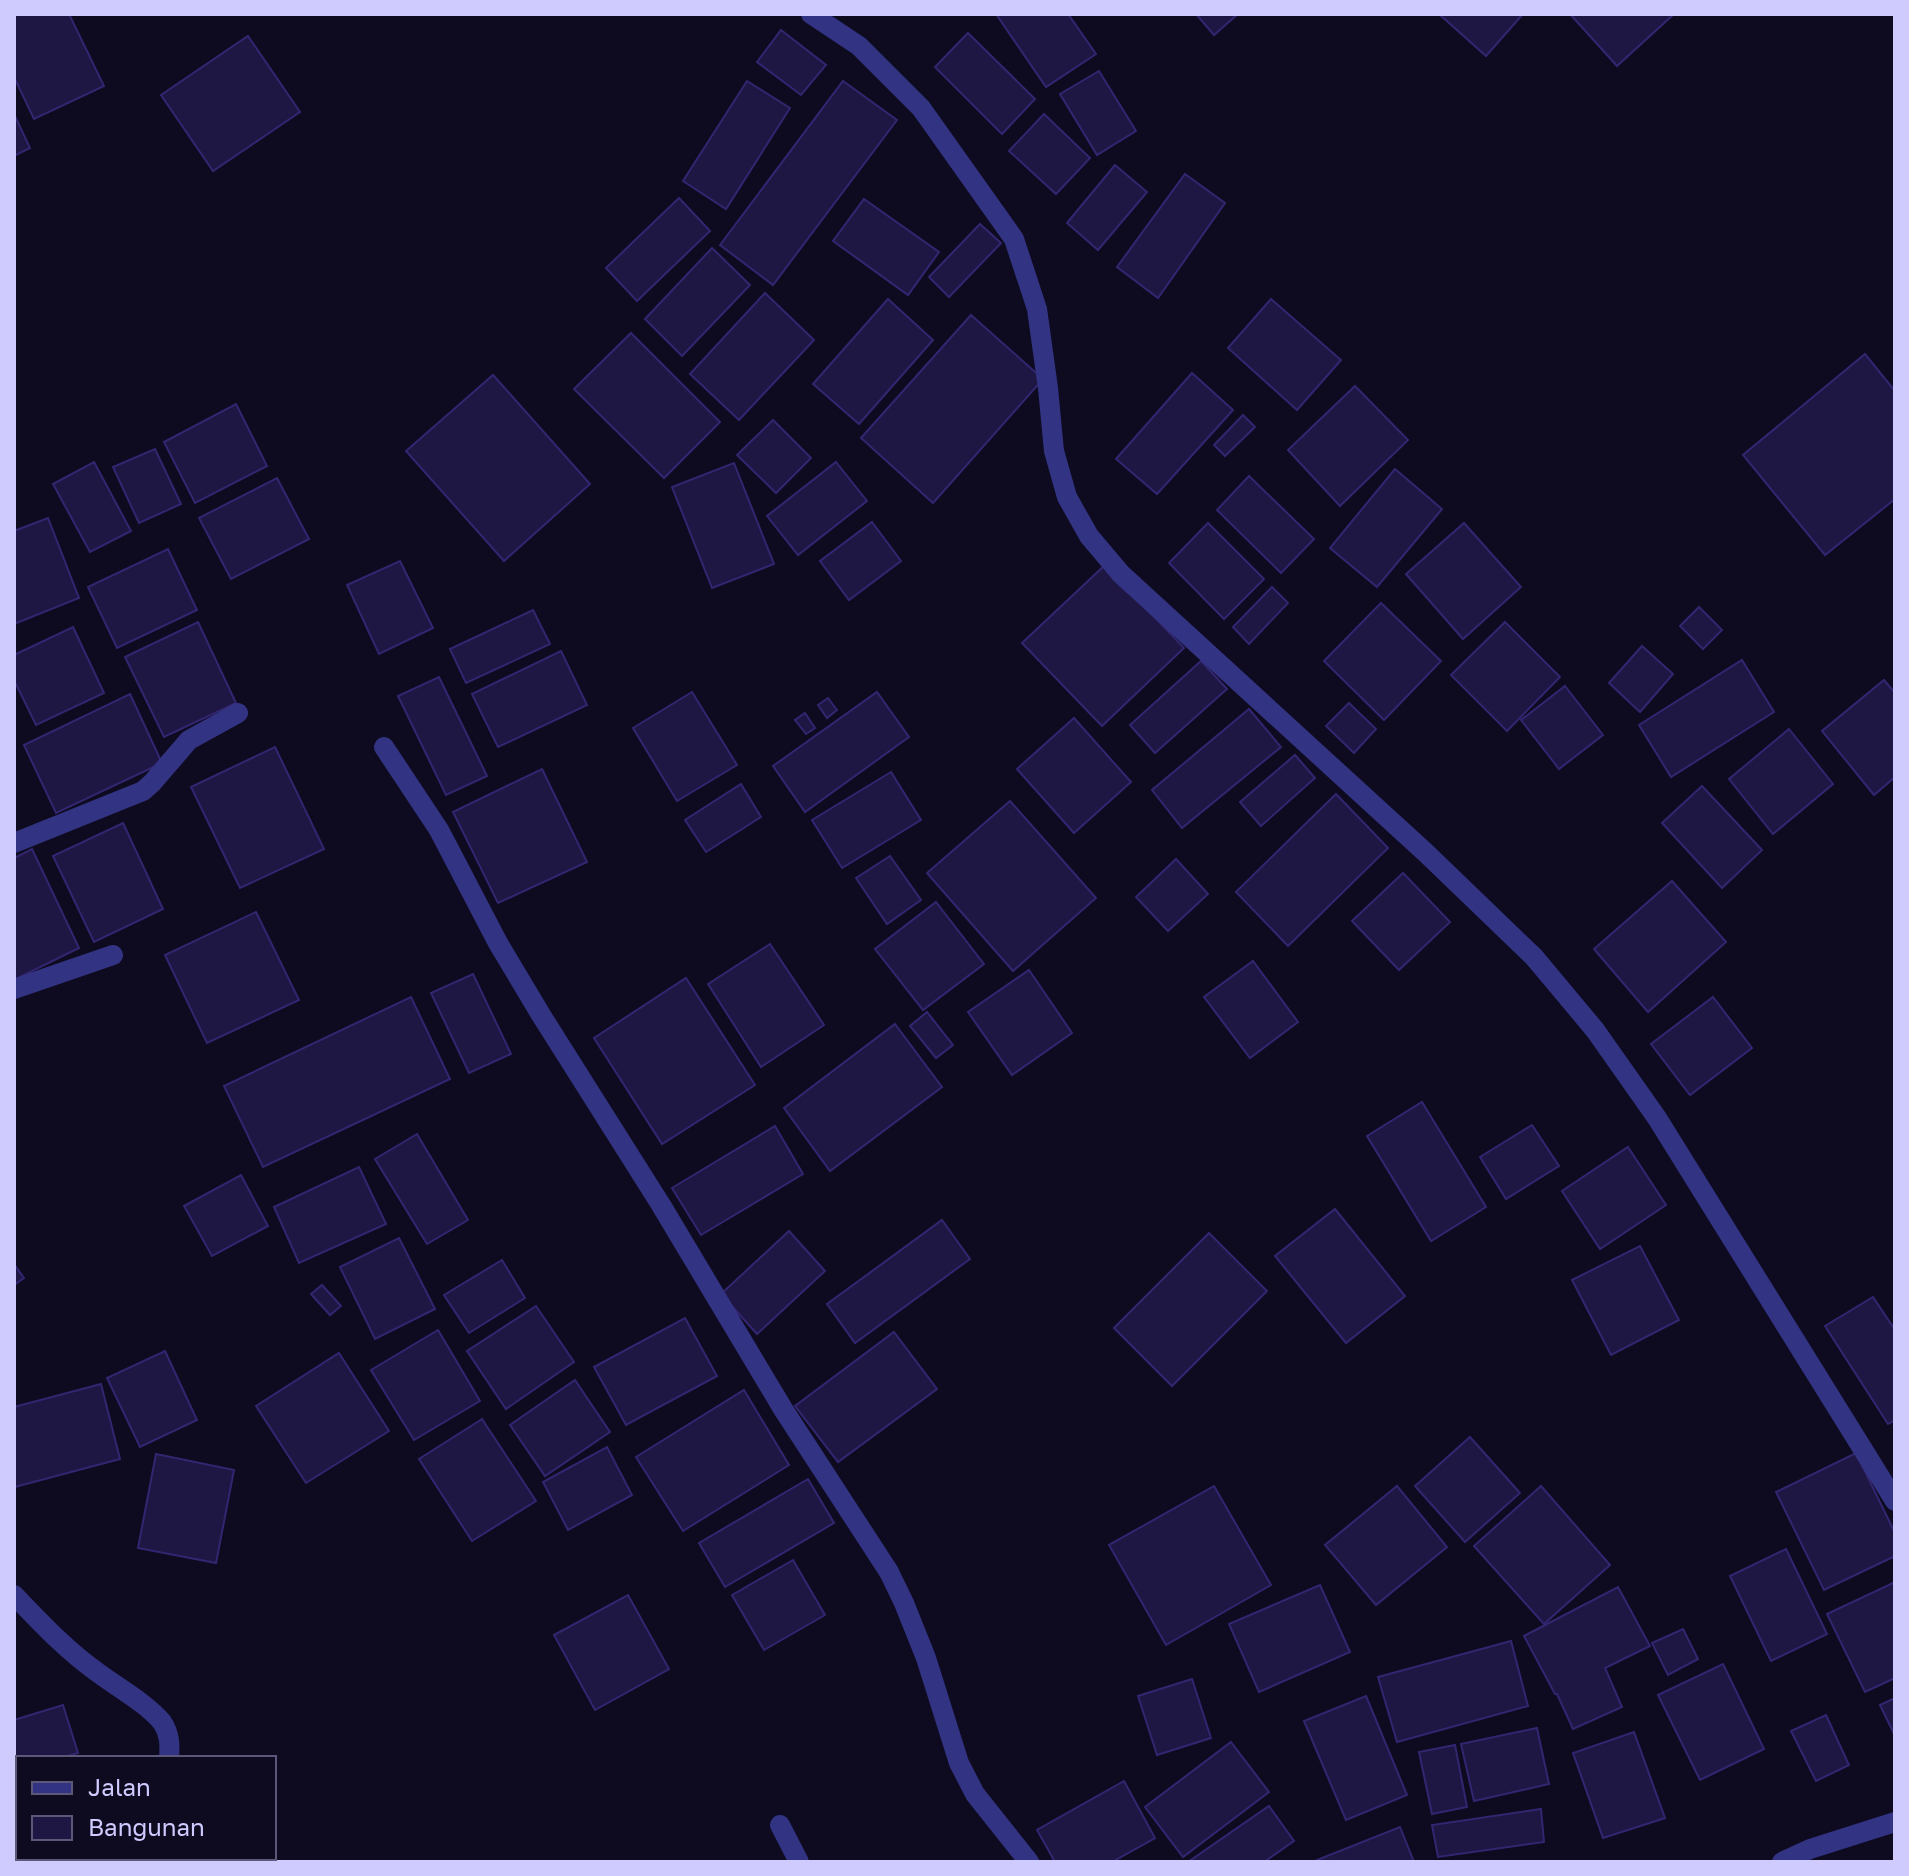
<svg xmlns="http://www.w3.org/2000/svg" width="1909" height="1876" font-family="'Golos Text',sans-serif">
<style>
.building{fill:#1e1643;stroke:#332671;stroke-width:2}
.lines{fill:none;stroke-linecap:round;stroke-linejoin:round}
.minor{stroke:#333383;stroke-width:20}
</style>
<rect width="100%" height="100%" fill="#0e0b21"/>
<g class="building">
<polygon points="14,14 69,14 104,86 34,119 14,77"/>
<polygon points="996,14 1068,14 1096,54 1046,87"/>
<polygon points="1196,14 1238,14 1214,35"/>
<polygon points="1439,14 1523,14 1486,56"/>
<polygon points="1570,14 1674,14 1617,66"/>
<polygon points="781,30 826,65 801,95 757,62"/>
<polygon points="968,33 1035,99 1002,134 935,67"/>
<polygon points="248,36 300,112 213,171 161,95"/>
<polygon points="1099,71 1136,131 1097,155 1060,94"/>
<polygon points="747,81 790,108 726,209 683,181"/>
<polygon points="843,81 897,120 773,285 720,245"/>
<polygon points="14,114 30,148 14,156"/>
<polygon points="1044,114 1090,158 1056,194 1009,151"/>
<polygon points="1115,165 1147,192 1098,250 1067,223"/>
<polygon points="1185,174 1225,203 1158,298 1117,267"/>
<polygon points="679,198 710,231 637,301 606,268"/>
<polygon points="864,199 939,252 908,295 833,241"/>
<polygon points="980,224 1001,243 949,297 929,277"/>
<polygon points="712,248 750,285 682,356 645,319"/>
<polygon points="765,293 814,340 739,420 690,374"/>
<polygon points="888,299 933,340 859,424 813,384"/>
<polygon points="1271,299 1341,360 1297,410 1228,348"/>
<polygon points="971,315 1043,379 933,503 861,438"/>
<polygon points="631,333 720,422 664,478 574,389"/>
<polygon points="1865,354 1895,391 1895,499 1825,555 1743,455"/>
<polygon points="1192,373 1233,410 1157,494 1116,459"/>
<polygon points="493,375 590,484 504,561 406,451"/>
<polygon points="1355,386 1408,440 1340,506 1288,450"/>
<polygon points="236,404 267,466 195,503 164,442"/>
<polygon points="1243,415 1255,427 1225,456 1214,445"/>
<polygon points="773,420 811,458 776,493 737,455"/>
<polygon points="155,449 181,504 139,523 113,467"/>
<polygon points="94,462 131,531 90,552 53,484"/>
<polygon points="836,462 867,501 798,555 767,516"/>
<polygon points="734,463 774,564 712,588 672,487"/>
<polygon points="1395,469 1442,509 1377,587 1330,548"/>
<polygon points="1249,476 1314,539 1281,573 1217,510"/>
<polygon points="277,478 309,539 231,579 199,518"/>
<polygon points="48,518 79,598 14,624 14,531"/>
<polygon points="872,522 901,561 849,600 820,561"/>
<polygon points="1208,523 1264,579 1224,619 1169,563"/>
<polygon points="1464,523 1521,587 1463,639 1406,574"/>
<polygon points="168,549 197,610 117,648 88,587"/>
<polygon points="400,561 433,628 379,654 347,585"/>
<polygon points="1105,565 1184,648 1102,726 1022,643"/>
<polygon points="1272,587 1288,603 1249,644 1233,627"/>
<polygon points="1381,603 1441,661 1384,720 1324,661"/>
<polygon points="1699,607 1722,630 1703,649 1680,626"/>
<polygon points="533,610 550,644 466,683 450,649"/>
<polygon points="198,622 236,703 164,737 125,657"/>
<polygon points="1505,622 1560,677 1507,731 1451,675"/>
<polygon points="73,627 104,693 36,725 14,680 14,655"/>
<polygon points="1642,646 1673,674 1640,712 1609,683"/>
<polygon points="561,651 587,705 498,747 472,694"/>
<polygon points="1742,660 1774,712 1671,777 1639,725"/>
<polygon points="1201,661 1227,689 1155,753 1130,725"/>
<polygon points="439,677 487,776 446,795 398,696"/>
<polygon points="1884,680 1895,693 1895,777 1874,795 1822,731"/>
<polygon points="1565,686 1603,735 1559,769 1521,720"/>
<polygon points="692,692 737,765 677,801 633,728"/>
<polygon points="877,692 909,737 805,812 773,766"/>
<polygon points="130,694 162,763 56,813 24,745"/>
<polygon points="828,698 837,710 827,718 818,705"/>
<polygon points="1349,703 1376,729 1354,753 1326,726"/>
<polygon points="1249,709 1281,747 1182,828 1152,790"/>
<polygon points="805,713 815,728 806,734 795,720"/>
<polygon points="1074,718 1131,782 1074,833 1017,769"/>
<polygon points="1789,729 1833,784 1773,834 1729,779"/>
<polygon points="275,747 324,849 240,888 191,787"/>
<polygon points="1295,755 1315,778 1261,826 1240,802"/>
<polygon points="542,769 587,862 498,903 453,812"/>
<polygon points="891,772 921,820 842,868 812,820"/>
<polygon points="741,784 761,817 706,852 685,820"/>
<polygon points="1702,786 1762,850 1722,888 1662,823"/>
<polygon points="1336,794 1388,848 1288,946 1236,892"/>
<polygon points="1010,801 1096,898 1013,971 927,873"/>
<polygon points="123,823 163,909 94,942 53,856"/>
<polygon points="32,849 79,948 14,980 14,858"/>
<polygon points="890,856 921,900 887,924 856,878"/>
<polygon points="1176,859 1208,894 1168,931 1136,897"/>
<polygon points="1403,873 1450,922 1399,970 1352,921"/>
<polygon points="1672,881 1726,942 1648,1012 1594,949"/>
<polygon points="936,902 984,964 923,1010 875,949"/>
<polygon points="256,912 299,1000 207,1043 165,955"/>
<polygon points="770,944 824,1025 761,1067 708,984"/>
<polygon points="1253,961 1298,1022 1250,1058 1204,997"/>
<polygon points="1029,970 1072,1033 1012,1075 968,1012"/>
<polygon points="473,974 511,1054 469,1073 431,993"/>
<polygon points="686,978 755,1085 662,1144 594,1038"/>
<polygon points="411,997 450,1079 263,1167 224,1086"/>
<polygon points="1713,997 1752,1048 1690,1095 1651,1044"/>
<polygon points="927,1012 953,1045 936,1058 910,1026"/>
<polygon points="895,1024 942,1087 830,1171 784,1108"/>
<polygon points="1422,1102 1486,1207 1431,1241 1367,1136"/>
<polygon points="1532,1125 1559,1166 1506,1199 1480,1157"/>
<polygon points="775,1126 803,1174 701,1235 672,1188"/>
<polygon points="417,1134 468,1220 427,1244 375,1159"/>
<polygon points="1628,1147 1666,1205 1600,1249 1562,1191"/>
<polygon points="359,1167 386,1224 299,1263 274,1207"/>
<polygon points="241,1175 268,1226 212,1256 184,1206"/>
<polygon points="1335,1209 1405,1296 1346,1343 1275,1256"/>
<polygon points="942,1220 970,1259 855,1343 827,1304"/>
<polygon points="789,1231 825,1271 757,1334 721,1294"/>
<polygon points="1209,1233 1267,1291 1172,1386 1114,1328"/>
<polygon points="399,1238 435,1309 375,1339 340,1267"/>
<polygon points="1640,1246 1679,1320 1611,1355 1572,1280"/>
<polygon points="502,1260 525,1298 469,1333 444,1295"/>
<polygon points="14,1264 24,1278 14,1285"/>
<polygon points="322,1285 341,1306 330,1315 311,1294"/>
<polygon points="1873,1297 1895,1330 1895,1420 1888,1424 1825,1326"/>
<polygon points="536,1306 574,1362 506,1409 467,1351"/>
<polygon points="685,1318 717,1376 626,1425 594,1367"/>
<polygon points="438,1330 480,1401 414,1440 371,1370"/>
<polygon points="894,1332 937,1389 838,1462 795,1406"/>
<polygon points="165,1351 197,1420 140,1447 107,1378"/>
<polygon points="339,1353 389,1431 306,1483 256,1406"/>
<polygon points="575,1380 610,1432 545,1476 510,1425"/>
<polygon points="101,1384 120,1459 15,1487 14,1407"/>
<polygon points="744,1390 789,1465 683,1531 636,1457"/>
<polygon points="482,1419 536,1501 472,1541 419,1459"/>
<polygon points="1470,1437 1520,1493 1465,1542 1415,1486"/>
<polygon points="607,1447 632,1495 568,1530 543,1482"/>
<polygon points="1856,1453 1895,1533 1895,1556 1824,1590 1776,1492"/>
<polygon points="156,1454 234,1470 216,1563 138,1548"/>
<polygon points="808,1479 834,1523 725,1587 699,1543"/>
<polygon points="1214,1486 1271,1585 1166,1645 1109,1545"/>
<polygon points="1397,1486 1447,1547 1376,1605 1325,1545"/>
<polygon points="1541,1486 1610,1565 1544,1624 1474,1546"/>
<polygon points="1786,1549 1827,1634 1771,1661 1730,1576"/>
<polygon points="793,1560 825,1615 764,1650 732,1595"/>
<polygon points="1895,1582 1895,1678 1865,1692 1827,1614"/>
<polygon points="1320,1585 1350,1652 1259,1692 1229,1624"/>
<polygon points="1618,1587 1650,1646 1605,1668 1622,1707 1573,1729 1557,1694 1555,1694 1524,1636"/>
<polygon points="628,1595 669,1669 595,1710 554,1635"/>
<polygon points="1683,1629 1698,1659 1668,1675 1652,1643"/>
<polygon points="1511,1641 1528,1706 1397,1742 1378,1677"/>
<polygon points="1723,1664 1764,1749 1700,1780 1658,1695"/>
<polygon points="1192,1679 1211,1738 1157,1755 1138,1696"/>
<polygon points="1366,1696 1407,1795 1346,1820 1304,1721"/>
<polygon points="1895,1698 1895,1736 1880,1705"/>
<polygon points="63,1705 78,1753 61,1758 18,1758 18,1771 14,1772 14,1720"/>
<polygon points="1826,1715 1849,1765 1816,1781 1791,1731"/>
<polygon points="1537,1728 1549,1784 1474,1801 1461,1744"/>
<polygon points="1634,1732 1665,1818 1603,1838 1573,1753"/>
<polygon points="1231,1742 1269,1792 1183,1857 1145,1807"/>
<polygon points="1455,1745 1467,1807 1432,1814 1419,1752"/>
<polygon points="1124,1781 1155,1838 1112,1862 1055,1862 1037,1830"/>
<polygon points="1269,1806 1294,1841 1264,1862 1188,1862"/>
<polygon points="1541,1809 1544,1842 1438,1857 1432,1825"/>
<polygon points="1400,1827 1414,1862 1318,1862 1317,1860"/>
<polygon points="81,1858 113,1858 113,1862 60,1862"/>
</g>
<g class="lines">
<g class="minor">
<polyline points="811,14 859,46 921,108 1014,239 1037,309 1048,388 1054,451 1067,497 1089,536 1121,574 1426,853 1534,957 1595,1030 1657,1118 1895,1501"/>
<polyline points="384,747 439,830 498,943 541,1015 661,1205 783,1409 889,1572 904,1603 926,1658 959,1763 975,1794 1029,1862"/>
<polyline points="14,843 143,791 152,783 189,740 238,713"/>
<polyline points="14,989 113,955"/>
<path d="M14,1595C40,1622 66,1650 97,1672C117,1687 146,1703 162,1722C170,1734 170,1745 169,1758"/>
<polyline points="780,1825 799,1862"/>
<polyline points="14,1828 18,1827"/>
<polyline points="1782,1862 1810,1849 1895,1822"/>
</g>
</g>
<rect width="1909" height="1876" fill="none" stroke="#cfcbff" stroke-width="32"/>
<rect x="16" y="1756" width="260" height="104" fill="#0e0b21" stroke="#5b587a" stroke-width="2"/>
<rect x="32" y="1782" width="40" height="12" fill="#333383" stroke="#5b587a" stroke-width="2"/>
<text x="88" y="1796" font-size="24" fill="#cfcbff">Jalan</text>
<rect x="32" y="1816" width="40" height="24" fill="#1e1643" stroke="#5b587a" stroke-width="2"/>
<text x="88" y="1836" font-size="24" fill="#cfcbff">Bangunan</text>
</svg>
